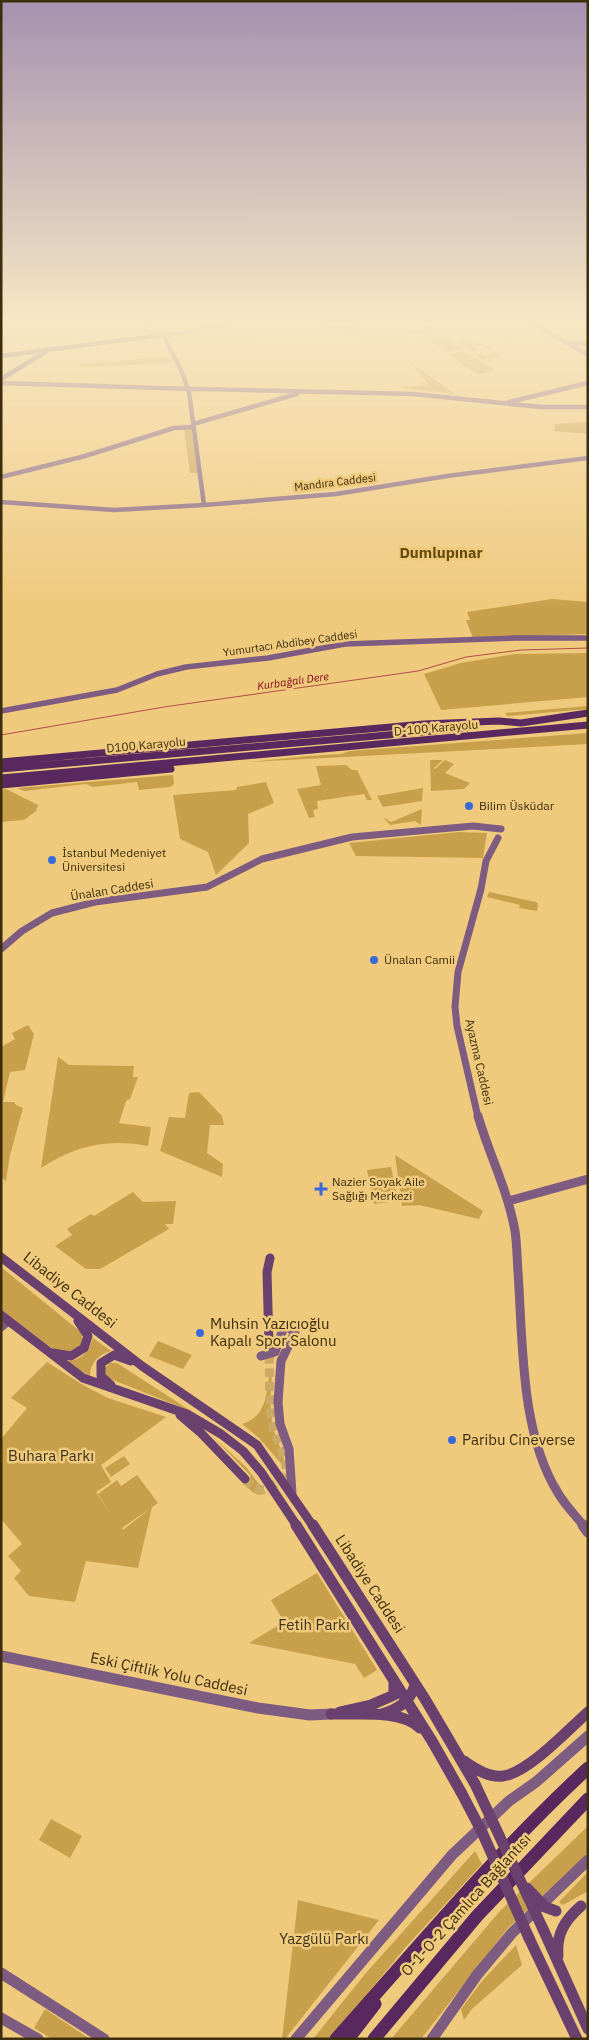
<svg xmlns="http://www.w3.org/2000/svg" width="589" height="2040" font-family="'IBM Plex Sans',sans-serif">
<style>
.green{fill:#c8a04c}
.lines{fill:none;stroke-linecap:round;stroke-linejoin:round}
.stream{stroke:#ae5044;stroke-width:1}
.primary-tunnel{stroke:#cbaa66;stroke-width:9;stroke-dasharray:9 4.5;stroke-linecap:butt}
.secondary-far4{stroke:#7e5b81;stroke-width:4.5}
.secondary-far3{stroke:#7e5b81;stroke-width:5.5}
.secondary-far2{stroke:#7e5b81;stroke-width:7}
.secondary-far1{stroke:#7e5b81;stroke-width:9}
.secondary{stroke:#7e5b81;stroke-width:11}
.primary-far2{stroke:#6a406e;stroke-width:4.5}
.primary-far1{stroke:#6a406e;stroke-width:9}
.primary{stroke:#6a406e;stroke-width:11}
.highway-far1{stroke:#59285e;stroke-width:7}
.highway{stroke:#59285e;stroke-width:13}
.primary-bridge{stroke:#6a406e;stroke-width:11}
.poi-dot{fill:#3969d9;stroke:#efc97c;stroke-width:2}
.labels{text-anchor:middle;stroke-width:5;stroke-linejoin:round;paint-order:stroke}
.far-street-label{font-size:11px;fill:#3c2d0c;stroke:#efc97c}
.far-water-label{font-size:11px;font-style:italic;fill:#820315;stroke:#efc97c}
.street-label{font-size:12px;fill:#3c2d0c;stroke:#efc97c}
.poi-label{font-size:12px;fill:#3c2d0c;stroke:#efc97c;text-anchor:start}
.far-district-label{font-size:15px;font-weight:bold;fill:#664b0a;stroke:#efc97c}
.near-street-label{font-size:15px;fill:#3c2d0c;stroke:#efc97c}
.near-poi-label{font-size:15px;fill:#3c2d0c;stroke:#efc97c;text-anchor:start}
.near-park-label{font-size:15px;fill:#3e331d;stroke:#efc97c}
</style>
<rect width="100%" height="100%" fill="#efc97c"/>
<path class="green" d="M 311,324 L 357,324 L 369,333 L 366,334 L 373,339 L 359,334 L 363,333 L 329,330 Z
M 432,324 L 434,326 L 432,328 L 461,347 L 461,349 L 446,353 L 416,333 L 384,340 L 381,338 L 426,329 L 423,326 Z
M 467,340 L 471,343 L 482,343 L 502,356 L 482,360 L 475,355 L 480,354 L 486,356 L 493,352 L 481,345 L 476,347 L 477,351 L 471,352 L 457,342 Z
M 464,351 L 495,370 L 479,374 L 471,370 L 449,354 Z
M 169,357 L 172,363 L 82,367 L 79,364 Z
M 410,362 L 455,394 L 403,388 L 401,386 L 409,387 L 429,385 Z
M 588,422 L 588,434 L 554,431 L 555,424 Z
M 191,427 L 198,473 L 190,473 L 184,428 Z
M 552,599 L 588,602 L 588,634 L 473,638 L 466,620 L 470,620 L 467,612 Z
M 588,653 L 588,697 L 441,710 L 424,674 L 461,663 L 515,654 Z
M 588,706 L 588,709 L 507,716 L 505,713 Z
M 588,733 L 588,744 L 249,762 L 308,756 L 341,754 L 350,751 Z
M 430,760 L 443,760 L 434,768 L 435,769 L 445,760 L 454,764 L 445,773 L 470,783 L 464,789 L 431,791 Z
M 346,765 L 352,770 L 357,770 L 372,800 L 367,800 L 364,794 L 317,801 L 318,809 L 313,810 L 315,817 L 309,818 L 297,789 L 321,785 L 316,766 Z
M 173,775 L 174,784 L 170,787 L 139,790 L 137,782 L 93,787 L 86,784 L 24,791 L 17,788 Z
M 266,782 L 274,803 L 248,814 L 249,843 L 216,875 L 208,852 L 180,839 L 173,795 L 236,790 L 237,787 Z
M 423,788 L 422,801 L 383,807 L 377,796 Z
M 6,789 L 38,805 L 36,811 L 24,820 L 1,822 L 1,790 Z
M 422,809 L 421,825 L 415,821 L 390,825 L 384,818 L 385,818 L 391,822 Z
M 459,832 L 487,833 L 483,858 L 356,856 L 349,843 Z
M 489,892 L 536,902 L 538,904 L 537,911 L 519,908 L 520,905 L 487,897 Z
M 28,1025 L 34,1034 L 25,1070 L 10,1072 L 3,1102 L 14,1102 L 16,1105 L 23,1108 L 10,1155 L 6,1181 L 1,1177 L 1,1047 L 15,1039 L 12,1033 Z
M 58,1057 L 69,1065 L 134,1066 L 133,1077 L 138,1077 L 130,1099 L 126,1101 L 119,1123 L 151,1127 L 148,1146 C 109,1138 74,1146 41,1168 Z
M 199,1092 L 222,1116 L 224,1125 L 210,1125 L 207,1153 L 223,1164 L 222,1177 L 160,1151 L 169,1117 L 185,1118 L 189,1093 Z
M 395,1155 L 483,1211 L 479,1219 L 419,1205 L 402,1206 Z
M 391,1167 L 398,1201 L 374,1204 L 367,1170 Z
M 133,1192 L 143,1202 L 176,1201 L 173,1224 L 165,1224 L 169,1229 L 100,1269 L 86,1269 L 55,1246 L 72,1235 L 67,1229 L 91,1214 L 94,1216 Z
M 1,1267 L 82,1333 L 82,1346 L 71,1353 L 56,1351 L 1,1310 Z
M 93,1338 L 111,1351 C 99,1354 90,1363 90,1376 L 65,1362 C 81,1360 88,1353 93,1338 Z
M 158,1341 L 192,1355 L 183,1369 L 149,1356 Z
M 47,1362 L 83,1385 L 108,1398 L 166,1417 L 101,1465 L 111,1482 L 96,1492 L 112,1516 L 98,1494 L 117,1480 L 121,1486 L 137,1475 L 158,1503 L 122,1528 L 123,1530 L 152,1507 L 138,1568 L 86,1561 L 75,1602 L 29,1596 L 14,1578 L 21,1571 L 8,1556 L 22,1544 L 1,1519 L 1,1439 L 27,1408 L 11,1398 Z
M 110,1363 L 117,1363 L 191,1411 L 108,1378 L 104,1375 L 105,1368 Z
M 272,1373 C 271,1390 269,1409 273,1426 C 276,1441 284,1452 285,1468 L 259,1438 L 242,1424 C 265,1417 267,1396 269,1375 Z
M 213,1437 L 246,1467 L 265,1492 L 260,1495 L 254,1493 L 243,1484 L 251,1476 Z
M 124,1456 L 130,1464 L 111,1477 L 105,1468 Z
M 317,1573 L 377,1670 L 364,1678 L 355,1664 L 249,1643 L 284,1622 L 271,1600 Z
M 51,1819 L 82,1836 L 70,1858 L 39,1840 Z
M 588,1826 L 588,1853 L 508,1928 L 421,2039 L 391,2039 L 500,1911 Z
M 475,1851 L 482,1864 L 405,1948 L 330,2039 L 313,2039 L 365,1974 Z
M 588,1872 L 588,1891 L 563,1905 L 559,1902 Z
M 298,1900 L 379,1920 L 285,2039 L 282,2039 Z
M 516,1945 L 522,1965 L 472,2009 L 464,2020 L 461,2009 L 482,1981 Z
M 45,2009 L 90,2039 L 52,2039 L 34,2028 Z"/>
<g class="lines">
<path class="stream" d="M 1,735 L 164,707 L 418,671 L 466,657 L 521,650 L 588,648"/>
<path class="primary-tunnel" d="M 245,1479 L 253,1487 L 263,1490 C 272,1485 283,1482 286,1470 C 288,1462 275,1437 273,1426 C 268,1404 270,1371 269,1348"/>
<path class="secondary-far4" d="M 144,324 L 150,335 L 158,335
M 535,324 L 588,355
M 163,335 L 181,370 L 189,392 L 204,505
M 567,342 L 588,344
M 1,383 L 161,388
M 157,388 L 413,394 L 541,407 L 588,407
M 509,402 L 588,383
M 193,424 L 297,394
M 1,477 L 85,456 L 174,428 L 193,427
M 1,502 L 114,510 L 204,505 L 336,494 L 447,476 L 588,458"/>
<path class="secondary-far3" d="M 1,711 L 117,690 L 157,674 L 186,667 L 268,658 L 345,644 L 516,638 L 588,638"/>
<path class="secondary-far2" d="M 1,949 L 22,931 L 52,913 L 95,902 L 207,887 L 262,859 L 352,837 L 473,826 L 501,829
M 478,1117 L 457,1026 L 455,1007 L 458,972 L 481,889 L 486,861 L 498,838"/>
<path class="secondary-far1" d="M 478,1116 C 489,1154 508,1191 515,1231 C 517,1244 517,1258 518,1272 C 523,1342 520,1432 558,1493 C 565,1505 575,1515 584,1526
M 512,1200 L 588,1179
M 1,1327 L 8,1321
M 261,1356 L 275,1352 L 283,1329 L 288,1327 L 295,1332 L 281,1361 L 278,1402 L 280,1424 L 289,1449 L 292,1493"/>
<path class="secondary" d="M 583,1525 L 588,1532
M 1,1656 L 258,1708 L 310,1715 L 331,1714
M 1,1973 L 104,2039
M 1,2018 L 38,2039
M 296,2039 L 452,1855 L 509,1801 L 536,1782 L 588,1736
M 432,2039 L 477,1975 L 512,1933 L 588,1860"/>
<path class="primary-far2" d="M 1,356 L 201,330 L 230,324
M 1,379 L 47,351"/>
<path class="primary-far1" d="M 1,1257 L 142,1366 L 257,1445 L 313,1526
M 1,1315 L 83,1378 L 187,1414 L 221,1434 L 243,1451 L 261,1472 L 297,1526
M 269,1345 L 267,1272 L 270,1258
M 53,1353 L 71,1356 L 84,1348 L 88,1336 L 78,1321
M 111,1385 L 101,1376 L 101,1363 L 114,1355 L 131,1361
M 180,1415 L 200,1432 L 245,1479"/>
<path class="primary" d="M 296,1525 L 432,1741 L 461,1792
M 313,1525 L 425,1699 L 475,1784
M 340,1712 L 371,1705 L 394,1695 L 394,1684
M 331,1714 C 357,1715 401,1709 420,1728
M 382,1714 C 398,1709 410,1702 415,1685
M 464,1761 C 475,1769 489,1778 503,1776 C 528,1773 569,1729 588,1712
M 543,1929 L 588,2029
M 529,1938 L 577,2039
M 558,1956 C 556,1934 565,1920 581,1906"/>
<path class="highway-far1" d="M 1,762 L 424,724 L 499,721 L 521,723 L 588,713
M 1,769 L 467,728
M 1,778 L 588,725
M 1,785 L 171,769"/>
<path class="highway" d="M 336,2039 C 418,1947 497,1852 588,1768
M 348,2039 L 375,2004
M 374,2039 L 477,1916 L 588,1799"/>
<path class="primary-bridge" d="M 475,1784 L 543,1929
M 461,1792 L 482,1832 L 529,1938
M 527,1888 L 545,1907 L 556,1911"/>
</g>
<linearGradient id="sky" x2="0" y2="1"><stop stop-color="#a492b0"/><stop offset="0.53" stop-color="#f8e7c4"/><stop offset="1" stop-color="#f8e7c4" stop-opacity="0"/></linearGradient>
<rect width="589" height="610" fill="url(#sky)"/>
<g class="poi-dot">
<circle cx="469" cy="806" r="5"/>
<circle cx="52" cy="860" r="5"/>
<circle cx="374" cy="960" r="5"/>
<path d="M318.5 1181.5h5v5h5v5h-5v5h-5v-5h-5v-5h5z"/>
<circle cx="200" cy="1333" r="5"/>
<circle cx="452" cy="1440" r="5"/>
</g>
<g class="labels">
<g class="far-street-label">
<text transform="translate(335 482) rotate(-7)" y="4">Mandıra Caddesi</text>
<text transform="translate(290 643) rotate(-8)" y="4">Yumurtacı Abdibey Caddesi</text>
</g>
<g class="far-water-label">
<text transform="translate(293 681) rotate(-8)" y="4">Kurbağalı Dere</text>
</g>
<g class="street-label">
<text transform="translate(436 728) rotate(-5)" y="4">D-100 Karayolu</text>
<text transform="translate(146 745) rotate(-5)" y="4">D100 Karayolu</text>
<text transform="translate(112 890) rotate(-9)" y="4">Ünalan Caddesi</text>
<text transform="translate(479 1062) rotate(77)" y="4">Ayazma Caddesi</text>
</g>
<g class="poi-label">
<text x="479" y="810">Bilim Üsküdar</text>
<text x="62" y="857">İstanbul Medeniyet<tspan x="62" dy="14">Üniversitesi</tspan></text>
<text x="384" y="964">Ünalan Camii</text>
<text x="332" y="1186">Nazier Soyak Aile<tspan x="332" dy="14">Sağlığı Merkezi</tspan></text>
</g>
<g class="far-district-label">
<text x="441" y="558">Dumlupınar</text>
</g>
<g class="near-street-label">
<text transform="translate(70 1290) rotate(38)" y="5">Libadiye Caddesi</text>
<text transform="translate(370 1584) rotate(57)" y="5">Libadiye Caddesi</text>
<text transform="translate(169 1674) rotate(12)" y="5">Eski Çiftlik Yolu Caddesi</text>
<text transform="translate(466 1905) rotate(-48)" y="5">O-1-O-2 Çamlıca Bağlantısı</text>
</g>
<g class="near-poi-label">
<text x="210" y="1329">Muhsin Yazıcıoğlu<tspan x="210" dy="17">Kapalı Spor Salonu</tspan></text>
<text x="462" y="1445">Paribu Cineverse</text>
</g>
<g class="near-park-label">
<text x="51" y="1461">Buhara Parkı</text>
<text x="314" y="1630">Fetih Parkı</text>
<text x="324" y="1944">Yazgülü Parkı</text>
</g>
</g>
<rect width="589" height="2040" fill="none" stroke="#3c2d0c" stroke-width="5"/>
</svg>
